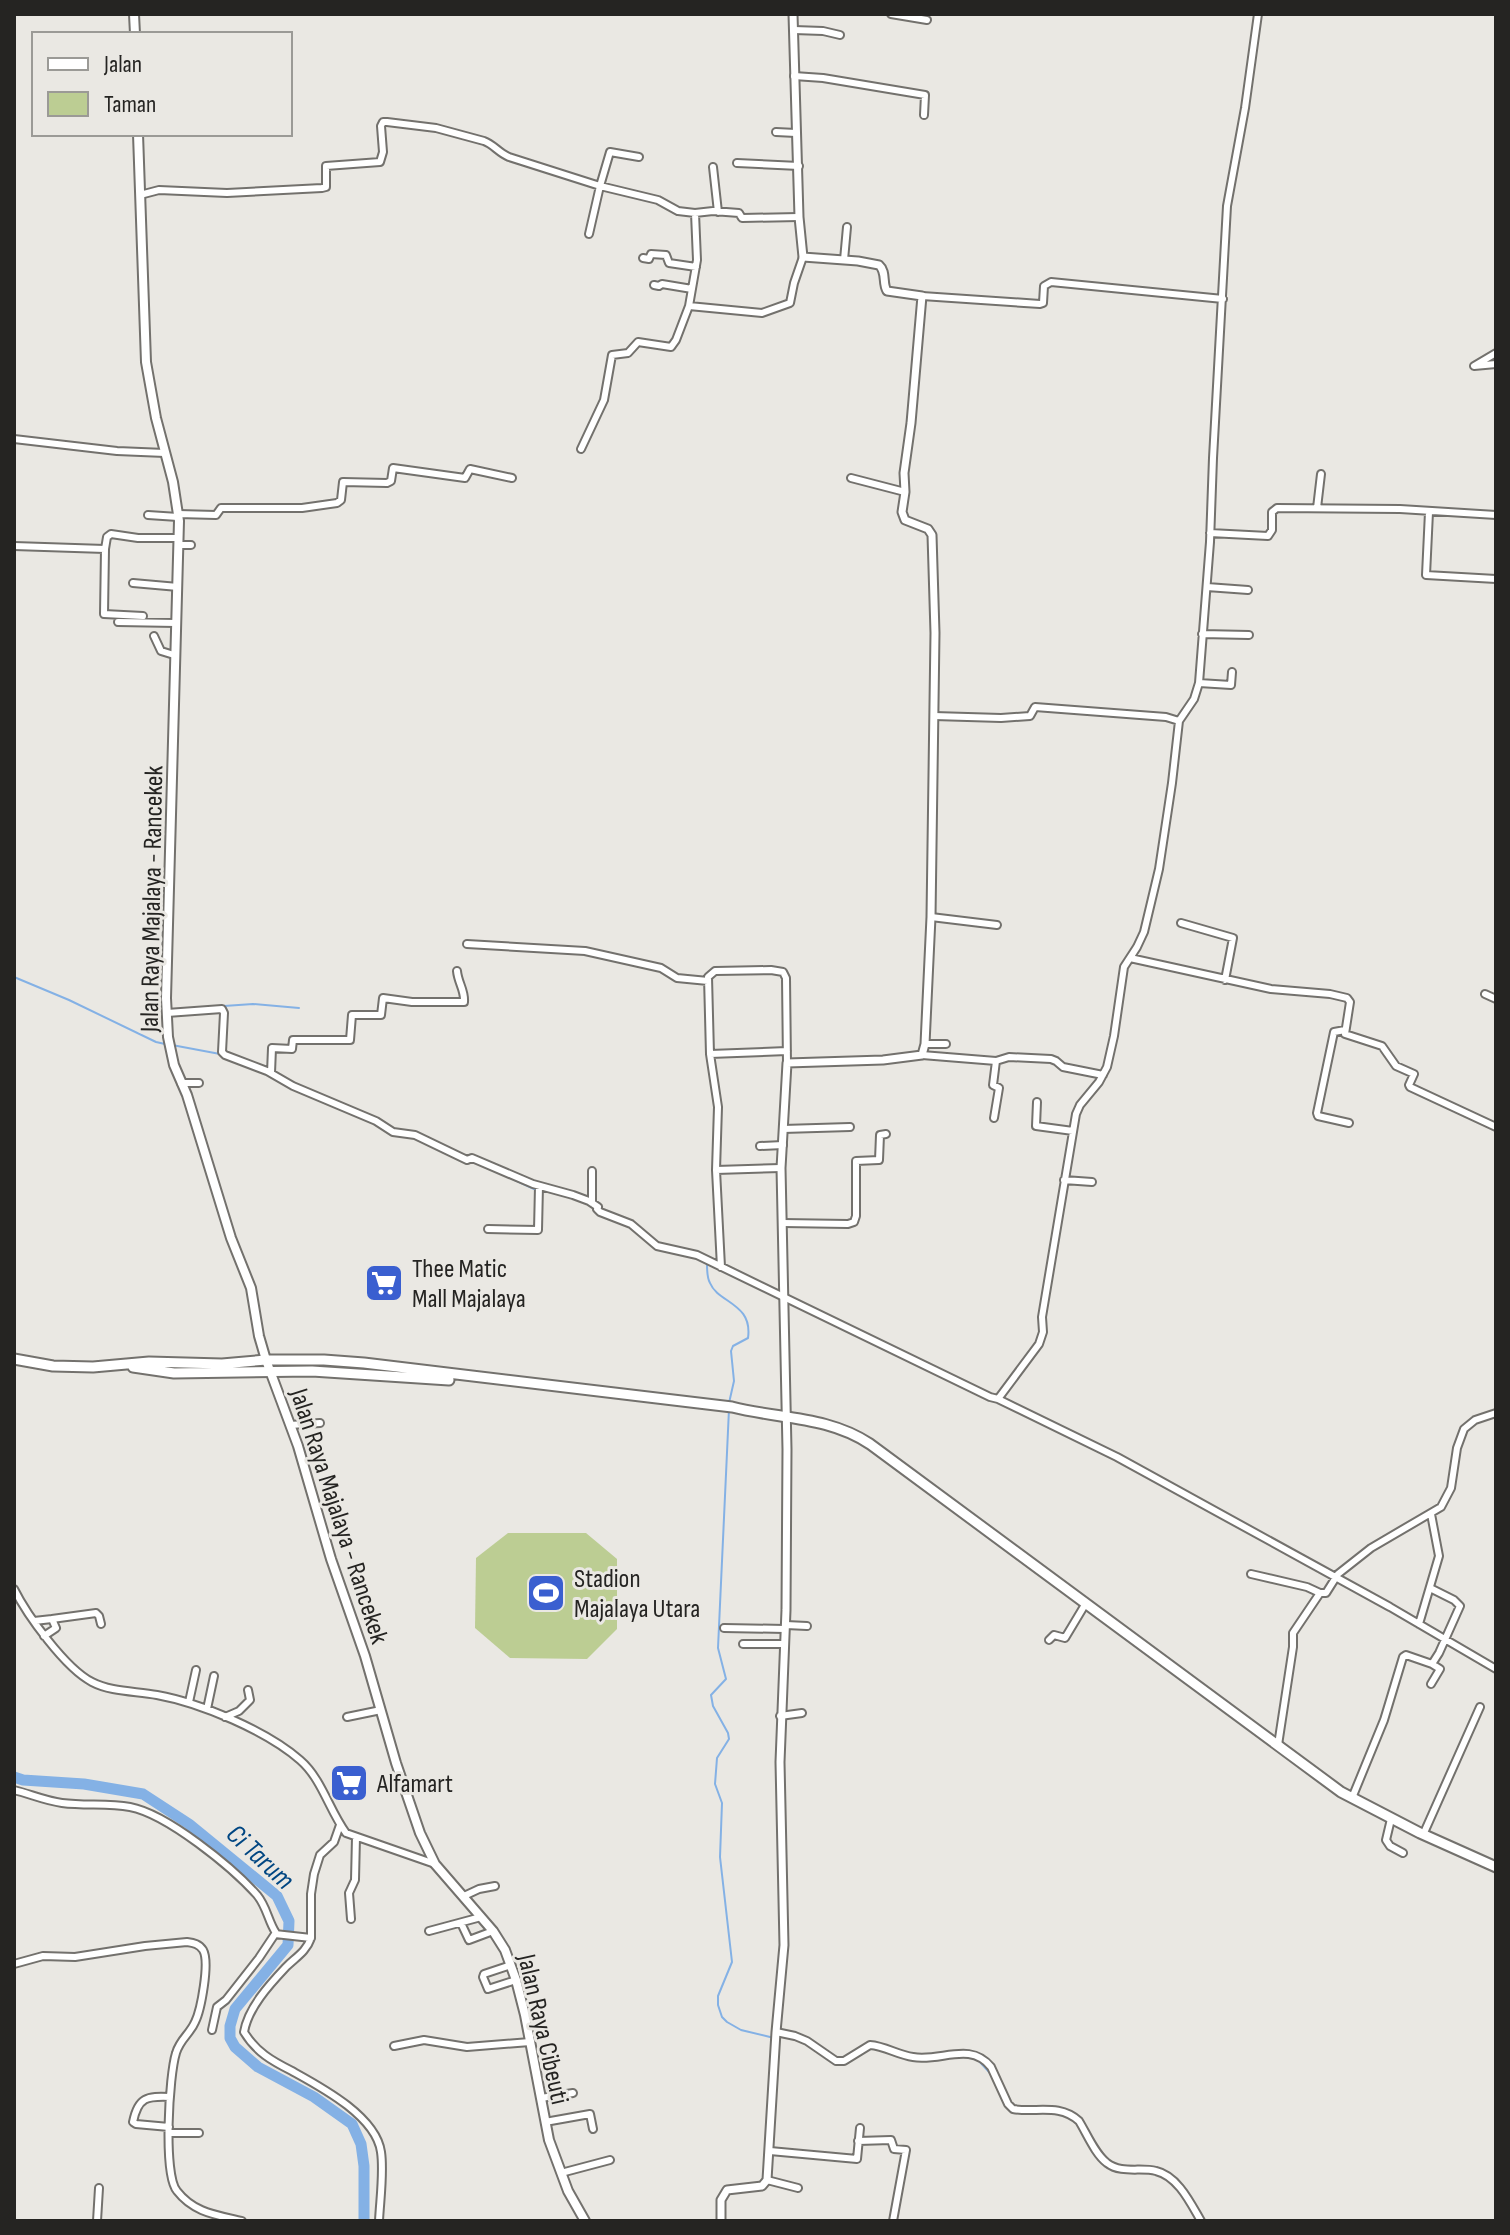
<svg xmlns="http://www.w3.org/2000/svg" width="1510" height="2235" font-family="'Sofia Sans Condensed',sans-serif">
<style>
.green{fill:#bccd93}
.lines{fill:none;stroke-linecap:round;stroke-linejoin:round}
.stream{stroke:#84b1e5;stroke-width:2}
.river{stroke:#84b1e5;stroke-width:11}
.minor-casing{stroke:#73716d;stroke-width:10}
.tertiary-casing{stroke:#73716d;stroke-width:11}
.secondary-casing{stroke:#73716d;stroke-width:12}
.primary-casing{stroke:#73716d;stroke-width:13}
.minor{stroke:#fff;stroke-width:6}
.tertiary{stroke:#fff;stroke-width:7}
.secondary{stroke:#fff;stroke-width:8}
.primary{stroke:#fff;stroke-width:9}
.labels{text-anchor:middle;stroke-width:6;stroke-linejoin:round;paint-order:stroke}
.street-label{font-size:26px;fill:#252422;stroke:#eae8e3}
.poi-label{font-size:26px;fill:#252422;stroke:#eae8e3;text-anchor:start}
.water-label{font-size:28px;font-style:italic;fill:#004682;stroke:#eae8e3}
</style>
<rect width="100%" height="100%" fill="#eae8e3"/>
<path class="green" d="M 508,1533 L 586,1533 L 617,1559 L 617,1629 L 587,1659 L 510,1658 L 475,1628 L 476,1558 Z"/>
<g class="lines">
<path class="stream" d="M 14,977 L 69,1000 L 156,1042 L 165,1044
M 224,1006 L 253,1004 L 299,1008
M 172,1045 L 220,1054
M 508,1177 L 534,1189 L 554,1193
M 707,1264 C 707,1270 707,1278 710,1283 C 718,1303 753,1303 748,1338 L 733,1346 L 731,1351 L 734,1381 L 729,1403
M 729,1409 L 718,1648 L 726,1679 L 711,1695 L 713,1706 L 728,1733 L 729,1739 L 717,1758 L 715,1784 L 722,1803 L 720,1857 L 732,1962 L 718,1996 L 718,2005 L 722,2017 L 727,2022 L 741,2030 L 770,2037 L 786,2037
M 978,2060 L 990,2073"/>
<path class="river" d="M 14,1777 L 23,1780 L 84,1784 L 143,1794 L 189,1824 L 277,1896 L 289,1921 L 288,1945 L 235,2009 L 230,2026 L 230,2038 L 235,2047 L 258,2067 L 314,2097 L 352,2124 L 361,2144 L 364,2166 L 364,2221"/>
<defs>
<path id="minor" d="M 891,14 L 927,20
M 794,30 L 823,31 L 840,35
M 794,76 L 823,78 L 925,95 L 924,115
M 776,132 L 796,133
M 737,163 L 799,166
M 713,167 L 718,212
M 140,195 L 159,190 L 227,193 L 322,188 L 326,187 L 326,166 L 380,162 L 383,152 L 381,126 L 383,122 L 387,122 L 436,128 L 484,141 C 493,144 499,153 509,157 L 600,186 L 658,200 L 678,211 L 695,213 L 713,211 L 739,213 L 742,218 L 799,217
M 589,234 L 600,186 L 610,152 L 639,157
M 643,258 L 649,259 L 651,254 L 666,255 L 669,263 L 696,267
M 844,260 L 847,227
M 654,285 L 659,286 L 662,284 L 692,289
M 922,296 L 1040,304 L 1043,303 L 1044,286 L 1051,282 L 1223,299
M 689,306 L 697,260 L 695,213
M 1496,353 L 1474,366 L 1496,364
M 14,439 L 117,451 L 165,453
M 581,449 L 604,400 L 612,355 L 628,353 L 638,342 L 671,347 L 676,340 L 689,306 L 762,313 L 790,303 L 794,283 L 803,257
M 851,478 L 905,492
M 1317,508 L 1321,474
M 1429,512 L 1426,575 L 1496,579
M 178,514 L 216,515 L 221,508 L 302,508 L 337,503 L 341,500 L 343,482 L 387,483 L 391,481 L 393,468 L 465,478 L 470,469 L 512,478
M 148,515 L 178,517
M 1210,533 L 1268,536 L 1272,530 L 1272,512 L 1277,508 L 1400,509 L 1496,515
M 178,545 L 191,545
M 14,546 L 105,549 L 107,537 L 111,534 L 138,538 L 178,538
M 105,549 L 104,614 L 143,616
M 133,583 L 178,587
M 1207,587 L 1248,590
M 118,622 L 176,623
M 1202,634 L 1249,635
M 154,636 L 161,651 L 174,655
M 1199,683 L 1231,685 L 1232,672
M 934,716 L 1001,718 L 1030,716 L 1035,707 L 1166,717 L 1179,721
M 931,917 L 997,925
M 1181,923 L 1233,938 L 1225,980
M 467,944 L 585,951 L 661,968 L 677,978 L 708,981
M 1130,958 L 1271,989 L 1330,994 L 1347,998 L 1350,1002 L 1345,1034 L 1382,1046 L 1396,1066 L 1414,1074 L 1409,1085 L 1410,1087 L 1496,1127
M 1485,994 L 1496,999
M 167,1013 L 222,1009 L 224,1013 L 222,1052 L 225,1055 L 267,1071 L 293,1086 L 376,1121 L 393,1132 L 415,1135 L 467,1160 L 472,1158 L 533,1184 L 573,1195 L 589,1201 L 598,1207 L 597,1209 L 600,1212 L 631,1224 L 657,1246 L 697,1255 L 990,1397 L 998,1399 L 1039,1344 L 1043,1332 L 1042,1317 L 1076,1114 L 1080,1105 L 1099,1082 L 1107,1067 L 1114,1036 L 1124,967 L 1137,947 L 1144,932 L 1159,869 L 1172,783 L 1179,721 L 1194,699 L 1199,683 L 1210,542 L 1213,458 L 1227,206 L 1245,108 L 1258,14
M 1345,1030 L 1334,1032 L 1317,1113 L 1318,1116 L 1349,1123
M 925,1044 L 946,1044
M 710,1054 L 787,1051
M 922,1055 L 996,1061 L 1009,1057 L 1051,1059 L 1056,1061 L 1063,1067 L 1103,1075
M 271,1073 L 272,1048 L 292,1049 L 293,1040 L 350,1040 L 352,1015 L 381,1015 L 383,998 L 412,1002 L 464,1002 C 465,990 458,983 457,971
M 181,1083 L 199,1083
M 1037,1102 L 1036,1126 L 1073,1131
M 994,1118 L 999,1088 L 993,1085 L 996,1061
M 783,1129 L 850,1127
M 760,1146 L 783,1145
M 716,1170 L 781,1168
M 592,1171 L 592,1203
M 1064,1180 L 1092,1182
M 783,1223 L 848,1224 L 854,1222 L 856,1216 L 856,1161 L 879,1160 L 880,1135 L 886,1134
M 488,1229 L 538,1230 L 539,1186
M 721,1267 L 716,1170 L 718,1107 L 710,1054 L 708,977 L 715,971 L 771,970 L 783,972 L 786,978 L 787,1063
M 998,1399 L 1117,1457 L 1390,1607 L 1496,1669
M 290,1425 L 320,1423
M 1251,1574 L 1307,1587 L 1320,1593
M 1430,1588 L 1454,1600 L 1460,1606 L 1439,1653 L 1432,1664 L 1440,1669 L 1431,1684
M 14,1589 C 27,1615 65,1668 92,1682 C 111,1692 136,1691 157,1695 C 201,1703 267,1731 300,1760 C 322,1779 329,1810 346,1833 L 435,1864
M 52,1619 L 96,1613 L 99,1616 L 101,1624
M 34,1621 L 52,1619 L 56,1628 L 44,1636
M 1419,1624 L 1439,1556 L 1431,1514
M 786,1625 L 807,1626
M 724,1628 L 785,1629
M 1049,1640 L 1054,1635 L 1065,1638 L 1086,1603
M 743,1644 L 784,1644
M 189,1702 L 196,1670
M 207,1709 L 214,1676
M 780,1716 L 802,1713
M 225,1717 L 239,1711 L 250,1700 L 248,1690
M 347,1717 L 381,1710
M 1278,1745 L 1293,1647 L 1293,1633 L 1320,1593 L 1326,1593 L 1338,1574 L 1371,1548 L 1441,1507 L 1451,1488 L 1457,1448 L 1464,1429 L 1475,1420 L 1496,1413
M 14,1790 C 30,1794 46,1801 62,1803 C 85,1806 108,1803 130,1807 C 167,1814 232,1867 257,1895 C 267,1907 268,1921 276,1933
M 1352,1798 L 1384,1720 L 1403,1657 L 1406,1655 L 1432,1664
M 1391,1819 L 1386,1840 L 1390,1846 L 1403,1853
M 1423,1835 L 1480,1707
M 464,1896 L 479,1889 L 495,1886
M 351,1919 L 349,1893 L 355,1880 L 356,1837
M 461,1923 L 469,1940 L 493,1931
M 429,1931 L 481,1917
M 311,1938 L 311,1894 L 314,1874 L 320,1855 L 334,1842 L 340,1825
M 14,1964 L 43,1956 L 75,1957 L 145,1946 L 187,1942 C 194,1943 199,1944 203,1950 C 210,1962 201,2010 195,2022 C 190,2034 180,2039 176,2053 C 169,2075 163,2175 177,2191 C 194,2213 217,2215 242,2221
M 511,1965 L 484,1974 L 483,1977 L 488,1989 L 516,1980
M 212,2030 L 217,2007 L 226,2000 L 259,1958 L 275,1934 L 311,1938 C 306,1952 296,1957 286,1967 C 269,1985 248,2008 244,2032 C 256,2052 272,2061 292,2071 C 321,2087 376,2116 381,2152 C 384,2172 380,2200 379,2221
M 776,2032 L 795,2036 L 807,2041 L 836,2061 L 844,2061 L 870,2045 C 885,2046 898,2055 913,2057 C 941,2062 970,2041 991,2067 L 1008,2104 L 1013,2109 C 1036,2113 1059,2103 1079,2121 C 1087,2134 1095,2154 1107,2163 C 1121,2174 1141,2167 1156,2171 C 1178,2176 1191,2204 1201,2221
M 394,2046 L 424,2040 L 467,2047 L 530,2042
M 541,2098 L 573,2093
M 545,2122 L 590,2114 L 593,2129
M 169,2127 L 136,2124 L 133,2122 C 138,2097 147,2096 170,2097
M 170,2133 L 199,2133
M 858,2141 L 891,2140 L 894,2149 L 906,2150 L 893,2221
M 770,2151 L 857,2159 L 860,2128
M 561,2173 L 610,2160
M 767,2180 L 798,2188
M 97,2221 L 99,2188"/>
<path id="tertiary" d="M 721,2221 L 721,2200 L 727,2190 L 762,2186 L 767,2180 L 776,2032 L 784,1945 L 780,1762 L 786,1610 L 787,1449 L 781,1168 L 787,1063 L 883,1060 L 922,1055 L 925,1044 L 931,917 L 935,633 L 932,535 L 928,529 L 905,520 L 902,512 L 905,492 L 904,473 L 911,423 L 922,296 L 887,291 C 882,283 887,272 879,265 L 858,261 L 803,257 L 799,217 L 793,14"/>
<path id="secondary" d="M 134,14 L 135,34
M 138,134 L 146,362 L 156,418 L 173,482 L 179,521 L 166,998 L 168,1037 L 174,1065 L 187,1095 L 231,1238 L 251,1288 L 259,1336 L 266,1360 L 298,1446 L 331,1559 L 365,1656 L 396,1763 L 420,1833 L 435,1864 L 493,1931 L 505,1950 L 516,1980 L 525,2015 L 549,2140 L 568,2191 L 585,2221"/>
<path id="primary" d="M 14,1359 L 53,1366 L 93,1367 L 149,1362 L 222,1364 L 266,1360 L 324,1360 L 364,1363 L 732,1407 C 779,1419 828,1416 870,1444 L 1341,1792 L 1420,1833 L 1496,1867
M 133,1367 L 174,1373 L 312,1371 L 449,1380"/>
</defs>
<use href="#minor" class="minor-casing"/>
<use href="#tertiary" class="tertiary-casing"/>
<use href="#secondary" class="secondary-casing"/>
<use href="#primary" class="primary-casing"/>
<use href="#minor" class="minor"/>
<use href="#tertiary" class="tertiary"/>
<use href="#secondary" class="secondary"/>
<use href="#primary" class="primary"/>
</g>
<defs>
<symbol id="supermarket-square" viewBox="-11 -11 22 22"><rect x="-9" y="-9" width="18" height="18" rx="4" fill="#3a5fd0" stroke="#eae8e3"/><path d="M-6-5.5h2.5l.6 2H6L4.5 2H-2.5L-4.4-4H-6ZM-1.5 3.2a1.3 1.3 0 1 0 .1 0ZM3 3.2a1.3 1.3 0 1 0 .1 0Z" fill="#fff"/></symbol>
<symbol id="stadium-square" viewBox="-11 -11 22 22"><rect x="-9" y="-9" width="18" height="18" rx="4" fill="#3a5fd0" stroke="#eae8e3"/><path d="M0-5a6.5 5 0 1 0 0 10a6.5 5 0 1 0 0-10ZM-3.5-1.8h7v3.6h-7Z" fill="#fff"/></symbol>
</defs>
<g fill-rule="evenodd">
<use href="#supermarket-square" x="362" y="1261" width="44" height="44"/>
<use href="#stadium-square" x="524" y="1571" width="44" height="44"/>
<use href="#supermarket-square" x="327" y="1761" width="44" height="44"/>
</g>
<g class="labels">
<g class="street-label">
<text transform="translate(151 899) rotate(-89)" y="9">Jalan Raya Majalaya - Rancekek</text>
<text transform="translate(340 1516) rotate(72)" y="9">Jalan Raya Majalaya - Rancekek</text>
<text transform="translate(544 2029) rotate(77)" y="9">Jalan Raya Cibeuti</text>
</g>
<g class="poi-label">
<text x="412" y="1277">Thee Matic<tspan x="412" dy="30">Mall Majalaya</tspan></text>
<text x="574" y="1587">Stadion<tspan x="574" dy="30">Majalaya Utara</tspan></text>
<text x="377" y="1792">Alfamart</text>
</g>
<g class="water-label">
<text transform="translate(261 1856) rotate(43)" y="10">Ci Tarum</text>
</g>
</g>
<rect width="1510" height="2235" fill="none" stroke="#252422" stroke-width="32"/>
<rect x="32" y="32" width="260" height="104" fill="#eae8e3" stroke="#9b9a96" stroke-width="2"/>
<rect x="48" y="58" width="40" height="12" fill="#ffffff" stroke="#9b9a96" stroke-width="2"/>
<text x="104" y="72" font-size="24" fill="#252422">Jalan</text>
<rect x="48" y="92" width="40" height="24" fill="#bccd93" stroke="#9b9a96" stroke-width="2"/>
<text x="104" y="112" font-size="24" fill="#252422">Taman</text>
</svg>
